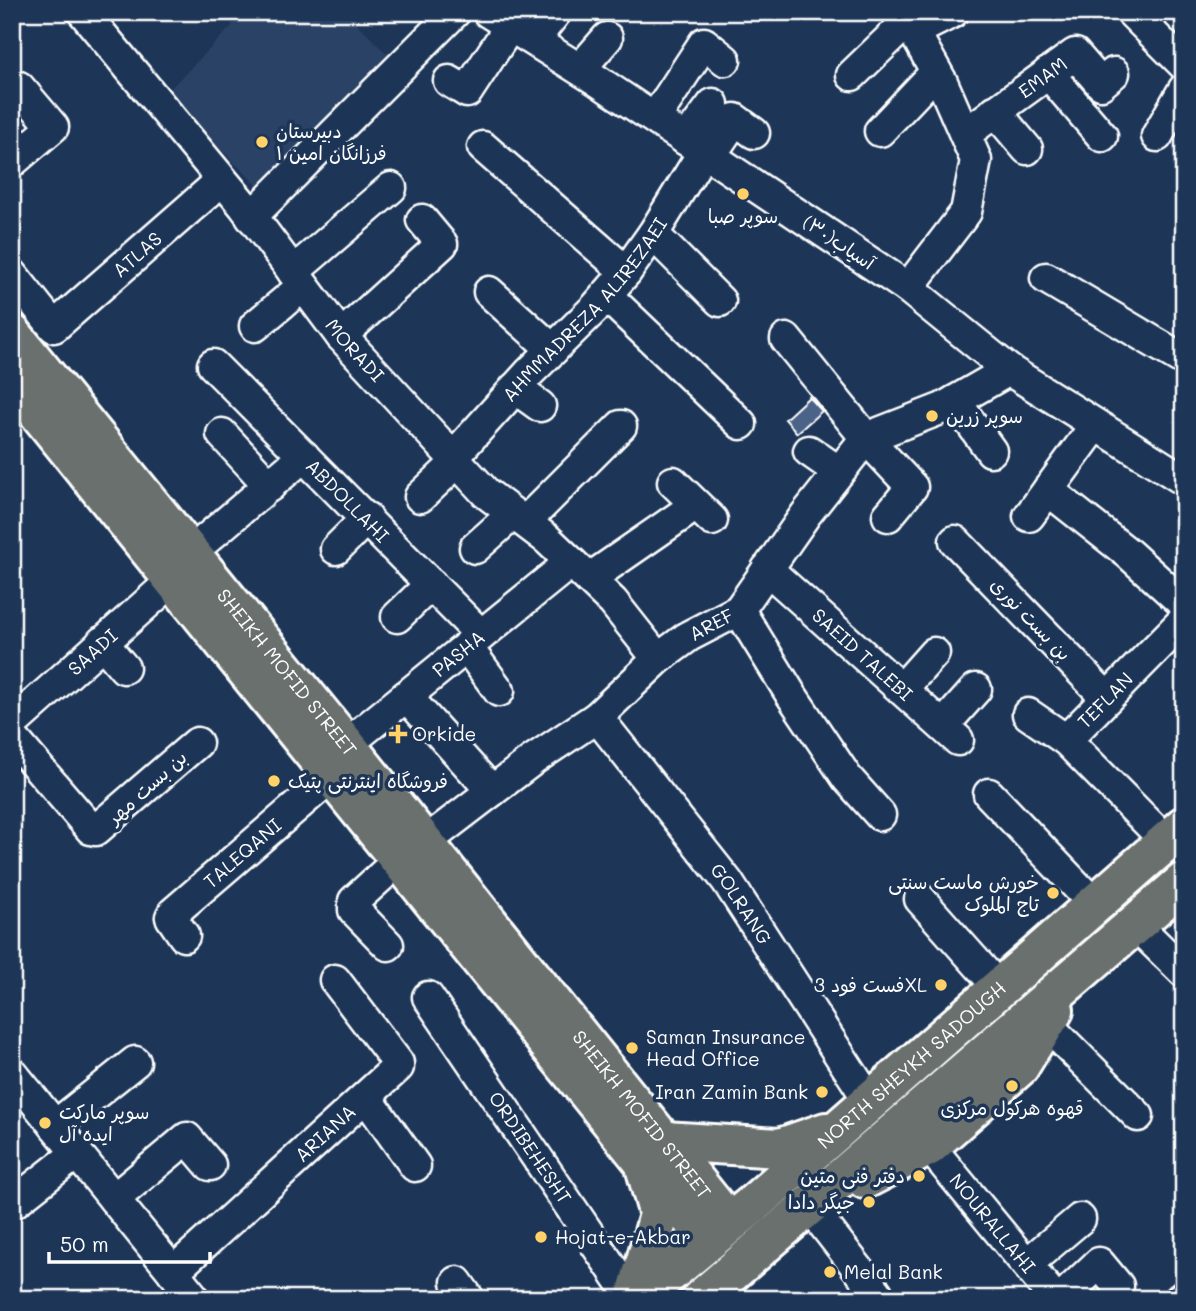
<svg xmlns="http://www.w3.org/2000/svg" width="1196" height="1311" font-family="Mali,'Playpen Sans Arabic',sans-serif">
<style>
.built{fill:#2b4366}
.building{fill:#4c6489;stroke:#fff;stroke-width:2}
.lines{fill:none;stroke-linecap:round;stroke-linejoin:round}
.minor-casing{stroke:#fff;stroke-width:35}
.major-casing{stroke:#fff;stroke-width:44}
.minor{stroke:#1d3557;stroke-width:30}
.major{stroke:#6a706d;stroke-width:38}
.poi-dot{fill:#ffd166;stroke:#1d3557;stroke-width:2.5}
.labels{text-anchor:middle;stroke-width:7;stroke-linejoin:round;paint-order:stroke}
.street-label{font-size:19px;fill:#fff;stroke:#1d3557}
.poi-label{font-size:19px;fill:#fff;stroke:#1d3557;text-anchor:start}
</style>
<rect width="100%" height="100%" fill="#1d3557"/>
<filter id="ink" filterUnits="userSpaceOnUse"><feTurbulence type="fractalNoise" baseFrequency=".0143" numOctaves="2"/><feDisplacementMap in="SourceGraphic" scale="14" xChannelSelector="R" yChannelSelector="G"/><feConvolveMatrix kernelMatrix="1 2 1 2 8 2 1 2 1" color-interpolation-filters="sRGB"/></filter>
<g filter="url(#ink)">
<path class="built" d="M 220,12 L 345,12 L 393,60 L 262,190 L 165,94 L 233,25 Z"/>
<path class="building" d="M 809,397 L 822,411 L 797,433 L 785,419 Z"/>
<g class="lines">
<defs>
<g id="minor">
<path id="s1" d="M 83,12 L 244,206 L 341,336 L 486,493 L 547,539 L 613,602 L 658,659"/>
<path d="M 488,12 L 595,79 L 908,288 L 1009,370 L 1184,480"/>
<path d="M 903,12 L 942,82 L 976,160 L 966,212 L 908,288"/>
<path d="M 1131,12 L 1184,65"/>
<path d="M 913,32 L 953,12"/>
<path d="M 534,40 L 556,12"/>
<path d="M 580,69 L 607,38"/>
<path d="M 1048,73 L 1102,136"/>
<path d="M 852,75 L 908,21"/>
<path d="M 449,81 L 467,92 L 510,26"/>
<path d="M 995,111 L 1027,149"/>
<path d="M 655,118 L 704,43 L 725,60"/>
<path d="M 880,131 L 936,72"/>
<path id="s2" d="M 965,134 L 1075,54 L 1101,84 L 1114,73"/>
<path d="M 1157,136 L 1184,89"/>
<path d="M 686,140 L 713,104"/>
<path d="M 483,147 L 626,272"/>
<path d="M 710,156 L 735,119 L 754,133"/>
<path d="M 12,162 L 53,127 L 19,87"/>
<path d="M 251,217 L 455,12"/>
<path d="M 653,234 L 720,301"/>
<path d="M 293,272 L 391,188"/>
<path id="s3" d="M 12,274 L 54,327 L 222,180"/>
<path d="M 1046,278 L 1184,360"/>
<path d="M 489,292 L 553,350"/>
<path d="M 606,295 L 741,424"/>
<path d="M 255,326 L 303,286"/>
<path d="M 341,336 L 442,244 L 422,220"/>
<path d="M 786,339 L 866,438 L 912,487 L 888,516"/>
<path id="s4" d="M 213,365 L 481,635"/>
<path d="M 515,388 L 540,406"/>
<path d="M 955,401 L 991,451"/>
<path d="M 222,434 L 270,486"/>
<path d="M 809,451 L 839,472"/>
<path id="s5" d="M 453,457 L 529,373 L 595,308 L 626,272 L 653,234 L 704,151"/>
<path d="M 673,482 L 712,520"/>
<path d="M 1048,490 L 1129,554 L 1184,604"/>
<path d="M 420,497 L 457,462"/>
<path d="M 1029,516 L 1095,426"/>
<path d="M 525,522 L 621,426"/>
<path d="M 955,541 L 1107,698"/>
<path d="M 475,548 L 513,514"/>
<path d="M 336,549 L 367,518"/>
<path d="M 190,553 L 304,456"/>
<path id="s6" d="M 767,569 L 958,740"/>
<path d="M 589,579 L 696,505"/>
<path d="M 739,610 L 790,693 L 847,778 L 880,815"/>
<path d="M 397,617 L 431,584"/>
<path d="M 102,642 L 124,668"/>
<path d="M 467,647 L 499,691"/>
<path d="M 902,689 L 934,653"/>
<path d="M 406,696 L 492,791"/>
<path d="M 1028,714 L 1066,740"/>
<path id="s7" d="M 597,717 L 727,881 L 870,1102"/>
<path id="s8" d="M 12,724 L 173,580"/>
<path d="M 943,726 L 976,689"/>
<path d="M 12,737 L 91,829 L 96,830 L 197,743"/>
<path id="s9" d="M 346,745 L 571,562"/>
<path d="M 989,794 L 1094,904"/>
<path id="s10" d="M 1166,841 L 1066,740 L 1184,620"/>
<path id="s11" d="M 424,843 L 534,759 L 597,717 L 658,659 L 689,636 L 739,610 L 806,514 L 866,438 L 943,408 L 1009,370"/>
<path d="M 920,899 L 999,988"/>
<path d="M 1135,924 L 1184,972"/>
<path id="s12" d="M 184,936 L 171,917 L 173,913 L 332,776"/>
<path d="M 388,945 L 354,910 L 354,901 L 399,860"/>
<path id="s13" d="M 428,997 L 633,1299"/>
<path d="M 1046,1024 L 1138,1116"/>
<path d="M 12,1073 L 195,1299"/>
<path d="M 366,1097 L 415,1166"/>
<path d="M 55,1126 L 135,1062"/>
<path id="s14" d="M 929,1146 L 1055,1299"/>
<path d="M 114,1199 L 187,1138 L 210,1165"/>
<path d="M 12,1204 L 77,1153"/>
<path d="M 810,1207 L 877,1293"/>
<path d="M 1028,1263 L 1080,1219"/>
<path id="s15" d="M 173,1272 L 398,1067 L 398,1063 L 335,980"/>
<path d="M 457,1282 L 469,1299"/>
<path d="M 1061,1299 L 1099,1263 L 1118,1286"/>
<path d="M 1180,1299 L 1184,1296"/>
</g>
<g id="major">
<path id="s16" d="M 12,334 L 346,745 L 720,1212 L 722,1230"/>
<path d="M 12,380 L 643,1161 L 694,1222 L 722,1230"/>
<path d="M 664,1141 L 780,1148 L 826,1132"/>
<path d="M 865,1179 L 929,1146 L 1019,1067 L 1054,1010"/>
<path d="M 635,1299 L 659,1215 L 646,1170"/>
<path id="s17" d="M 638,1299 L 752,1205 L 1184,826"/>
<path d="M 701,1299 L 1184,882"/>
</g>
</defs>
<use href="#minor" class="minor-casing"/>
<use href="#major" class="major-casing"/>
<use href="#minor" class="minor"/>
<use href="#major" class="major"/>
</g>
</g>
<g class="poi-dot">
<circle cx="262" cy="142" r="7"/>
<circle cx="743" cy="194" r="7"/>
<circle cx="932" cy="416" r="7"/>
<path d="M394.5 723.5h7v7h7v7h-7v7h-7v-7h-7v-7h7z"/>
<circle cx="274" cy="781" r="7"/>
<circle cx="1053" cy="893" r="7"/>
<circle cx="941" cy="985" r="7"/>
<circle cx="632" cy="1048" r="7"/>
<circle cx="1012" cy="1086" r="7"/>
<circle cx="822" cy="1092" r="7"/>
<circle cx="45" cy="1123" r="7"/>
<circle cx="919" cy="1176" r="7"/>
<circle cx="869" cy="1202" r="7"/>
<circle cx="541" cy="1237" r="7"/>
<circle cx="830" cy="1272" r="7"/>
</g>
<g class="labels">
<g class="street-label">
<text dy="7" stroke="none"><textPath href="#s2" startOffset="96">EMAM</textPath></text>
<text transform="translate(839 242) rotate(34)" y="7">آسیاب(۳۰)</text>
<text dy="7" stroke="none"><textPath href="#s3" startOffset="178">ATLAS</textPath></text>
<text dy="7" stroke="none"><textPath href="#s5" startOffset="198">AHMMADREZA ALIREZAEI</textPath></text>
<text dy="7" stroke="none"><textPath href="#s1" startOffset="434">MORADI</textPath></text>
<text dy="7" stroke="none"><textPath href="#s4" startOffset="191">ABDOLLAHI</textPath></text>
<text transform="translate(1031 619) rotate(46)" y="7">بن بست نوری</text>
<text dy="7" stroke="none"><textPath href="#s11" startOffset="362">AREF</textPath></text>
<text dy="7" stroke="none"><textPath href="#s8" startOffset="108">SAADI</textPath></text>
<text dy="7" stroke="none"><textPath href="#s9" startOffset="145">PASHA</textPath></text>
<text dy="7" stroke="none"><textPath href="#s6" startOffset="128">SAEID TALEBI</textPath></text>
<text dy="7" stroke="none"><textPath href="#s16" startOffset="436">SHEIKH MOFID STREET</textPath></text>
<text dy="7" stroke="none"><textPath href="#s10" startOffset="198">TEFLAN</textPath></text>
<text transform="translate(147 787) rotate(-42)" y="7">بن بست مهر</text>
<text dy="7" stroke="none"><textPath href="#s12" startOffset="119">TALEQANI</textPath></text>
<text dy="7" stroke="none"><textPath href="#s7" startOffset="236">GOLRANG</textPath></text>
<text dy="7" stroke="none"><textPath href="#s17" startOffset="360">NORTH SHEYKH SADOUGH</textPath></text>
<text dy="7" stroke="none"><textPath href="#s16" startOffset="1003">SHEIKH MOFID STREET</textPath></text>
<text dy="7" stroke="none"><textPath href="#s15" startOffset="206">ARIANA</textPath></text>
<text dy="7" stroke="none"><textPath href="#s13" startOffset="182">ORDIBEHESHT</textPath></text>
<text dy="7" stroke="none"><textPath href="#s14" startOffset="100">NOURALLAHI</textPath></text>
</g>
<g class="poi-label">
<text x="276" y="138">دبیرستان<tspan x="276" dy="22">فرزانگان امین ۱</tspan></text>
<text x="743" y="223" text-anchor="middle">سوپر صبا</text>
<text x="946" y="423">سوپر زرین</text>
<text x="412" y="741">Orkide</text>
<text x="288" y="788">فروشگاه اینترنتی پتیک</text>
<text x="1039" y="889" text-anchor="end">خورش ماست سنتی<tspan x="1039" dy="22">تاج الملوک</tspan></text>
<text x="927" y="992" text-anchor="end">فست فود 3XL</text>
<text x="646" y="1044">Saman Insurance<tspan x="646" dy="22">Head Office</tspan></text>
<text x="808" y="1099" text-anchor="end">Iran Zamin Bank</text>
<text x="1012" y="1115" text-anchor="middle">قهوه هرکول مرکزی</text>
<text x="59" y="1119">سوپر مارکت<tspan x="59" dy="22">ایده آل</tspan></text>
<text x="905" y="1183" text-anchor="end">دفتر فنی متین</text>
<text x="855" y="1209" text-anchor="end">جیگر دادا</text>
<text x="555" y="1244">Hojat-e-Akbar</text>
<text x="844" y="1279">Melal Bank</text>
</g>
</g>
<rect width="1196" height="1311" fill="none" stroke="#1d3557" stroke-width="42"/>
<rect x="21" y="21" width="1154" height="1269" fill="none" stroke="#fff" stroke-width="2.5" filter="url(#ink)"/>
<path d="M49 1252v10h161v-10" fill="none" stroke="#ffffff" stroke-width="3.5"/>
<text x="60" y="1252" font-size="21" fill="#ffffff" stroke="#1d3557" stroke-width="5" paint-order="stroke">50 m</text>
</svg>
